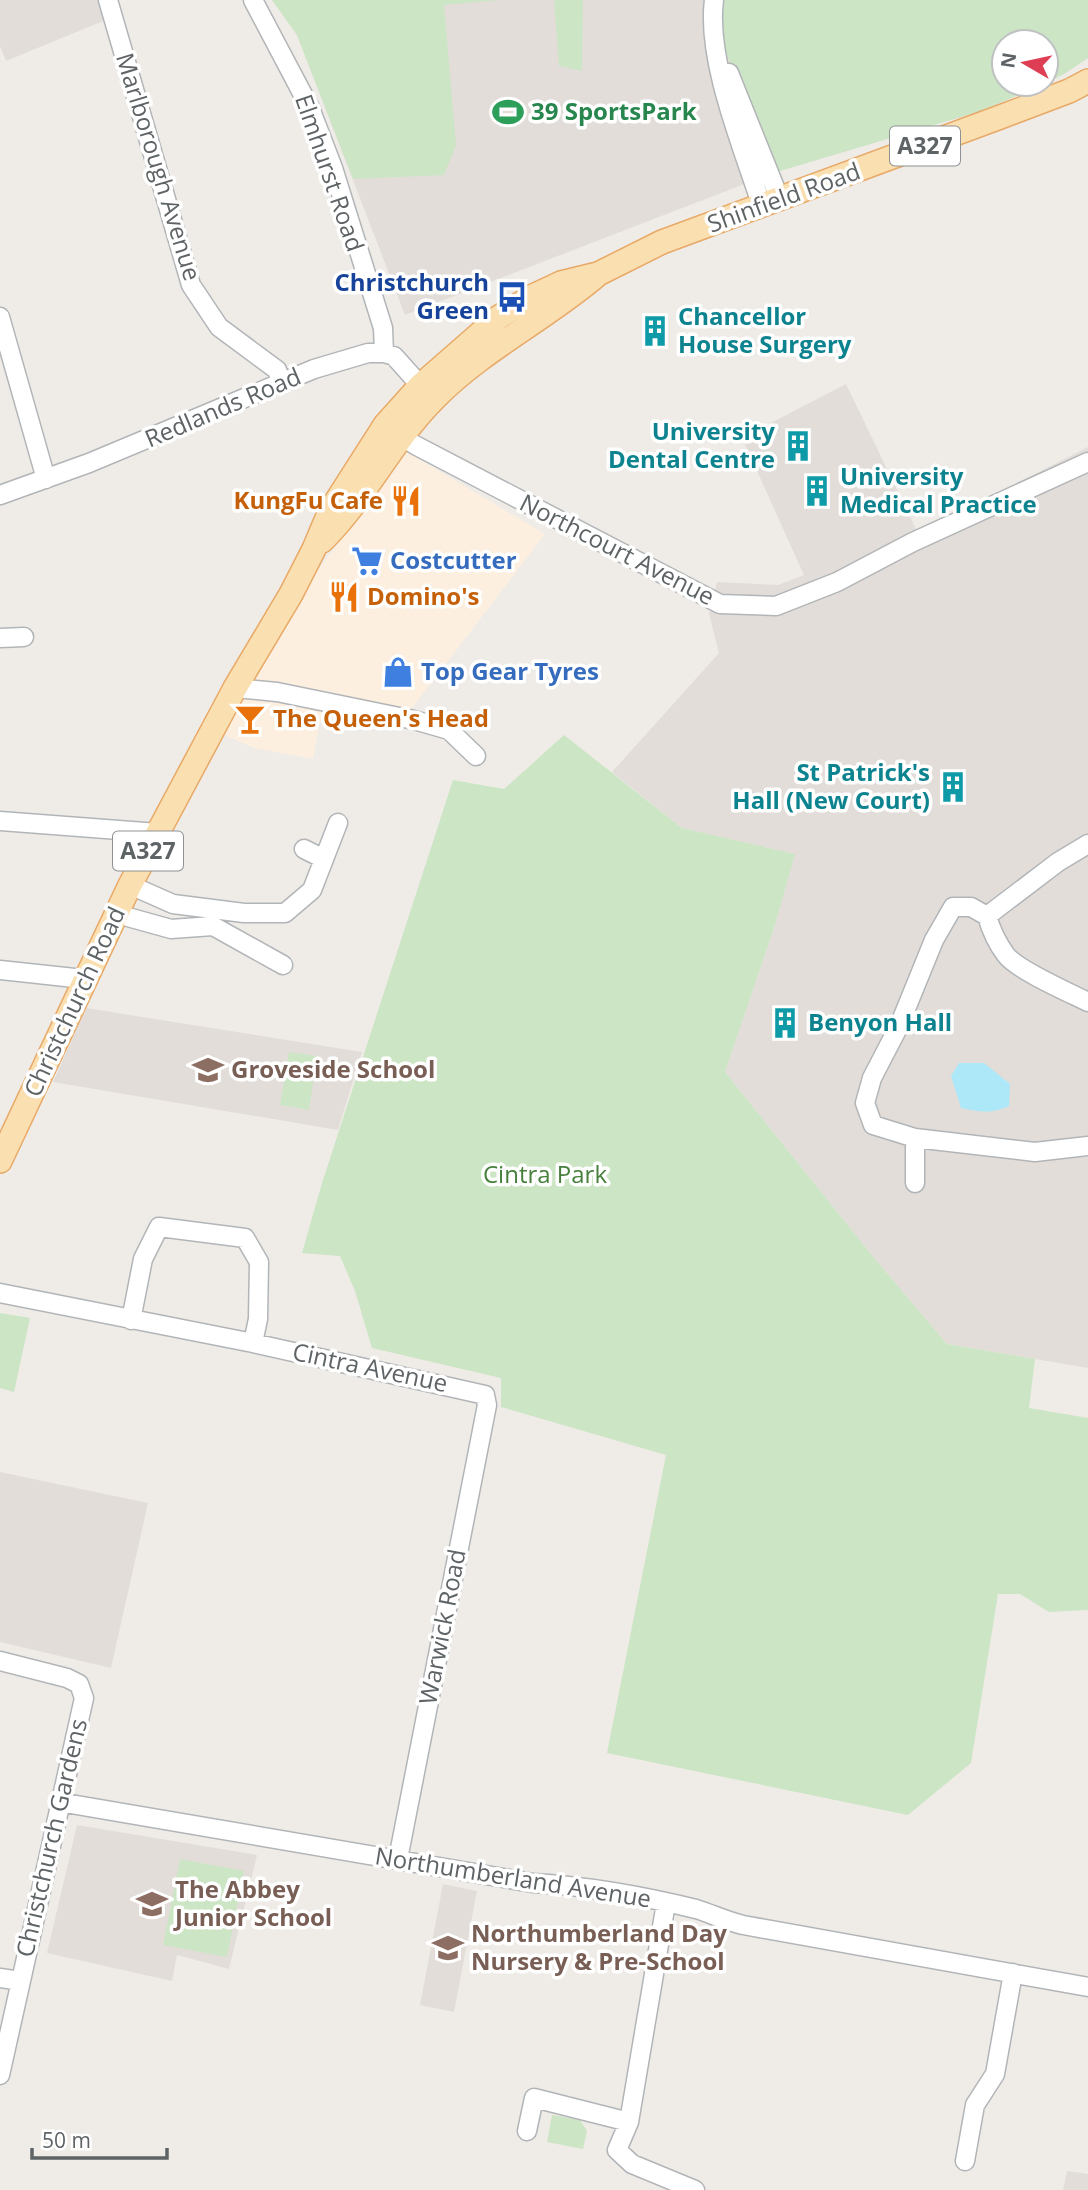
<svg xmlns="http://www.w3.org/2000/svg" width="1088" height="2190" font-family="'Open Sans',sans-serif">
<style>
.commercial{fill:#fcefdf}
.education{fill:#e2ddd8}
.green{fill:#cce5c5}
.water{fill:#ade8f9}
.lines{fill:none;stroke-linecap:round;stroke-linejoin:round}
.minor-casing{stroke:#b2b5b8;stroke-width:21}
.major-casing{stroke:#e8a967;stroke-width:26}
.minor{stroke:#fff;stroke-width:18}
.major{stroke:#fadfb1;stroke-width:23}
.labels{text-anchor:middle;stroke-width:7;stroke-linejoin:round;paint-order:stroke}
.shield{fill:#fff;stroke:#8e9294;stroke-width:2}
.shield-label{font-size:23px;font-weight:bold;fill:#5e6366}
.leisure-label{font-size:24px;font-weight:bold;fill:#27864d;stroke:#fff;text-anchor:start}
.street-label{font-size:24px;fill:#5e6366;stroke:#fff}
.transit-label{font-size:24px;font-weight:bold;fill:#164399;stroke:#fff;text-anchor:end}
.culture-label{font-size:24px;font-weight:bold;fill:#0d838f;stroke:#fff;text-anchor:start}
.food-label{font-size:24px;font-weight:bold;fill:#c56008;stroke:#fff;text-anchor:start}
.shop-label{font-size:24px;font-weight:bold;fill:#366cbe;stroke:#fff;text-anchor:start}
.education-label{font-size:24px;font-weight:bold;fill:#785e54;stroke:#fff;text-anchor:start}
.park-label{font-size:24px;fill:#46803b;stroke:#fff}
</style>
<rect width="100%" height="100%" fill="#efece7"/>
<path class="commercial" d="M 404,450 L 545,534 L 412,708 L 322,711 L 313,759 L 254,748 L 220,733 L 297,600 Z"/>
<path class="education" d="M 0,0 L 108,0 L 113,17 L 6,61 L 0,46 Z
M 272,0 L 1088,0 L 1088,58 L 1064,74 L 1046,83 L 1046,42 L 1004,42 L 1004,84 L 1043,84 L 981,111 L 773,173 L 405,315 L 297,35 Z
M 846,384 L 918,533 L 1088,447 L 1088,1368 L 947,1344 L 875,1259 L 725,1072 L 774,928 L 794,854 L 682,828 L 612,772 L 719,653 L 709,614 L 717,582 L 778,585 L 804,575 L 742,438 Z
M 86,1008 L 362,1052 L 338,1130 L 53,1082 Z
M 0,1472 L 148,1503 L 111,1668 L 0,1642 Z
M 77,1825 L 257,1855 L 229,1969 L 177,1955 L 172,1981 L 47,1953 Z
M 443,1884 L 477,1891 L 454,2012 L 420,2005 Z
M 1067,2171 L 1088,2174 L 1088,2190 L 1063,2190 Z"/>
<path class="green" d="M 272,0 L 500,0 L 444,5 L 456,145 L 444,175 L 353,179 L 297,35 Z
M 554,0 L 583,0 L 582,71 L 559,66 Z
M 724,0 L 1088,0 L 1088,58 L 1064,74 L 1046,83 L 1046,42 L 1004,42 L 1004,84 L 1043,84 L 981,111 L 773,173 L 724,47 L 721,16 Z
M 564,735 L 682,828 L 795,854 L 774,928 L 725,1072 L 875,1259 L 947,1344 L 1035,1359 L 1029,1408 L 1088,1418 L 1088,1610 L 1049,1612 L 1020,1594 L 998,1594 L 971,1763 L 908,1815 L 607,1753 L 666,1455 L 501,1407 L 501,1378 L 372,1348 L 355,1291 L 340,1256 L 302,1253 L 322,1183 L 453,780 L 504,789 Z
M 289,1052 L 317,1056 L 309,1110 L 280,1105 Z
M 0,1313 L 30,1318 L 14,1392 L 0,1388 Z
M 180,1859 L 244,1871 L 227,1957 L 163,1945 Z
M 552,2115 L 580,2120 L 587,2131 L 583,2149 L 547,2142 Z"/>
<path class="water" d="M 959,1063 L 984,1063 L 1010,1084 L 1009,1106 C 991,1114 980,1112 961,1108 L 951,1076 Z"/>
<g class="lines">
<defs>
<path id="minor" d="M 108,0 L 191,285 L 219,327 L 277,370 L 282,384
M 253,0 L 310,108 L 333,168 L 383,328 L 384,353
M 714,0 C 706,60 743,148 762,207
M 729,73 L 780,200
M 0,317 L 46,479
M 393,431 L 415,445 L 720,604 L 776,606 L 837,582 L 913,542 L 1088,462
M 0,495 L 89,463 L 314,369 L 368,353 L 384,353 L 394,356 L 428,394
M 0,638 L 24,637
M 235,688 L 277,692 L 414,720 L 449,730 L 476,756
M 0,821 L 158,833
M 304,849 L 324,859
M 130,885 L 173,904 L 244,913 L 285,913 L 312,890 L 338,823
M 117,914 L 171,929 L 213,926 L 283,965
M 987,916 L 1058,862 L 1088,844
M 0,970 L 84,979
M 1088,1002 C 1070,993 1017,970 1006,955 C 997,943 991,930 987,916 L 971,907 L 953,907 L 934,940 L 899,1026 L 872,1078 L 865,1103 L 873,1125 L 915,1138 L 1035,1152 L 1088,1146
M 915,1183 L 915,1138
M 0,1293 L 253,1343 L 485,1395 L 487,1405 L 398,1859
M 131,1320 L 143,1259 L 159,1227 L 245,1238 L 259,1262 L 258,1319 L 253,1343
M 0,1661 L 67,1678 L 79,1684 L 84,1698 L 0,2075
M 59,1802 L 533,1883 C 588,1886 643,1896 696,1909 C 712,1914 726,1921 743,1925 L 1088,1987
M 666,1903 L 629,2122 L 617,2150 L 632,2164 L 695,2190
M 0,1978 L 20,1981
M 527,2131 L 534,2098 L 629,2122
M 965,2161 L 975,2105 L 995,2074 L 1013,1973"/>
<path id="major" d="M 322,541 C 365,499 391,442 434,399 C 482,350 544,320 596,276
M 0,1161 L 130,885 L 235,688 L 291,594 L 314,549 L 330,511 L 385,425 L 420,386 L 499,317 L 531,297 L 561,283 L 598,274 L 662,242 L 995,119 L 1069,91 L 1088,81"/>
</defs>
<use href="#minor" class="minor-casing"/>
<use href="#major" class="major-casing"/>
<use href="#minor" class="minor"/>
<use href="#major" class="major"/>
</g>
<defs>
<symbol id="stadium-bare" viewBox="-9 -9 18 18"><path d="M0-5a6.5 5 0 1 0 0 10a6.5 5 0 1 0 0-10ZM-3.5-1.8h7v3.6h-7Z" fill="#2e9e5b" stroke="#fff" stroke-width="2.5" paint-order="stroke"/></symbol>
<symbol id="bus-bare" viewBox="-9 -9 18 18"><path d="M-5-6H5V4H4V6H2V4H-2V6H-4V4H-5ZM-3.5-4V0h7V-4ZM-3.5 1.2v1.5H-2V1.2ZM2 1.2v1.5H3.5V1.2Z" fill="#1a4fb4" stroke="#fff" stroke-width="2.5" paint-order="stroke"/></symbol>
<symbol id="building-bare" viewBox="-9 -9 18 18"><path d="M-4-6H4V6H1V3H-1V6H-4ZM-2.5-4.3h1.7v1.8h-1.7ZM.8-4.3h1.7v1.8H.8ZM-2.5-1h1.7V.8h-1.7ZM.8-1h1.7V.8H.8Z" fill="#0f9aa8" stroke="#fff" stroke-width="2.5" paint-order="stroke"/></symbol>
<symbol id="restaurant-bare" viewBox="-9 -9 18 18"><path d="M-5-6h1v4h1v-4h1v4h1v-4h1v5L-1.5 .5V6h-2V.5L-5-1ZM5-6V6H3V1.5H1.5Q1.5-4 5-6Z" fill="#e8710a" stroke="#fff" stroke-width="2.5" paint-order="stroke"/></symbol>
<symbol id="supermarket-bare" viewBox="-9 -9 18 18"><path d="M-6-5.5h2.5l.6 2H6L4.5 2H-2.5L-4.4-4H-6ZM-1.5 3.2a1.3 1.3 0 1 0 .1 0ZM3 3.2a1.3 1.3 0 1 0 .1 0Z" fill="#3f7fe0" stroke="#fff" stroke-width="2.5" paint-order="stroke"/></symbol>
<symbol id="shop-bare" viewBox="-9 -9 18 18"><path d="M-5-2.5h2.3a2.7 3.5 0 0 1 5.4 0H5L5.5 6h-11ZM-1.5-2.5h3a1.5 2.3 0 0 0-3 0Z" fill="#3f7fe0" stroke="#fff" stroke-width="2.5" paint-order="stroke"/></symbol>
<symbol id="bar-bare" viewBox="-9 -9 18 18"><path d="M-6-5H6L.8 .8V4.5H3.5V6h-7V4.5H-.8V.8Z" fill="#e8710a" stroke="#fff" stroke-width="2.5" paint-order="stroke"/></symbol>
<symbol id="school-bare" viewBox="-9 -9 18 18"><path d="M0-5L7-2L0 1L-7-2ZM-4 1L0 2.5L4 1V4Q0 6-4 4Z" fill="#8d6e63" stroke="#fff" stroke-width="2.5" paint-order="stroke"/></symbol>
</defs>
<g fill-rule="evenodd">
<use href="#stadium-bare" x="486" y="90" width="44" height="44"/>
<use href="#bus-bare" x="490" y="275" width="44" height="44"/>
<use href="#building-bare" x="633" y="309" width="44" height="44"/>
<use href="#building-bare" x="776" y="424" width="44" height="44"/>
<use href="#building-bare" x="795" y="469" width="44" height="44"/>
<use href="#restaurant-bare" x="384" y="479" width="44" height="44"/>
<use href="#supermarket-bare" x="345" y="539" width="44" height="44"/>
<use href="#restaurant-bare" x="322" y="575" width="44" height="44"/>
<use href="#shop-bare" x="376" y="650" width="44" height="44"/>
<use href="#bar-bare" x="228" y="697" width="44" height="44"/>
<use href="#building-bare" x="931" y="765" width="44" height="44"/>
<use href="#building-bare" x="763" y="1001" width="44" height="44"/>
<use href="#school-bare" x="186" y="1048" width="44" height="44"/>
<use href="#school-bare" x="130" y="1882" width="44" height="44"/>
<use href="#school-bare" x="426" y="1926" width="44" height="44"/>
</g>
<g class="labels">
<g class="shield">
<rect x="890" y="126.5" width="70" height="39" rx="5"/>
<rect x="113" y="831.5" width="70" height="39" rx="5"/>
</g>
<g class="shield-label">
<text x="925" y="154">A327</text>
<text x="148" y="859">A327</text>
</g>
<g class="leisure-label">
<text x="531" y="120">39 SportsPark</text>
</g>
<g class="street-label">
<text transform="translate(158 167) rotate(73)" y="8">Marlborough Avenue</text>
<text transform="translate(329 173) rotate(71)" y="8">Elmhurst Road</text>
<text transform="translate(784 198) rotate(-20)" y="8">Shinfield Road</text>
<text transform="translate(223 408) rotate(-23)" y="8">Redlands Road</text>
<text transform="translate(617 550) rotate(27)" y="8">Northcourt Avenue</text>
<text transform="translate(75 1002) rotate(-65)" y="8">Christchurch Road</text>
<text transform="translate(370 1368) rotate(12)" y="8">Cintra Avenue</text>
<text transform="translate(443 1627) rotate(-79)" y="8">Warwick Road</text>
<text transform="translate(52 1838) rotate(-77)" y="8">Christchurch Gardens</text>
<text transform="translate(513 1878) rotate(9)" y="8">Northumberland Avenue</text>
</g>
<g class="transit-label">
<text x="489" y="291">Christchurch<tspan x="489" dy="28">Green</tspan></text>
</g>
<g class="culture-label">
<text x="678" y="325">Chancellor<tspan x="678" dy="28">House Surgery</tspan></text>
<text x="775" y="440" text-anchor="end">University<tspan x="775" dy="28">Dental Centre</tspan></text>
<text x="840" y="485">University<tspan x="840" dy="28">Medical Practice</tspan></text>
<text x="930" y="781" text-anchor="end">St Patrick's<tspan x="930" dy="28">Hall (New Court)</tspan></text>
<text x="808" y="1031">Benyon Hall</text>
</g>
<g class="food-label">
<text x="383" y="509" text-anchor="end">KungFu Cafe</text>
<text x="367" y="605">Domino's</text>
<text x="273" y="727">The Queen's Head</text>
</g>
<g class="shop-label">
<text x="390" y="569">Costcutter</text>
<text x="421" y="680">Top Gear Tyres</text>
</g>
<g class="education-label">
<text x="231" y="1078">Groveside School</text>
<text x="175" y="1898">The Abbey<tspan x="175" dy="28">Junior School</tspan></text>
<text x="471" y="1942">Northumberland Day<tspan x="471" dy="28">Nursery &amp; Pre-School</tspan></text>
</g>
<g class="park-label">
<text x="545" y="1183">Cintra Park</text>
</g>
</g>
<g transform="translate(1025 63) rotate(279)"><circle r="33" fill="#ffffff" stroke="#bfc1c2" stroke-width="2"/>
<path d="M0-5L12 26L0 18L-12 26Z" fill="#de3e53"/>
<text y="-10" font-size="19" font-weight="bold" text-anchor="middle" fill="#5e6366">N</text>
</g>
<path d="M32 2148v10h135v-10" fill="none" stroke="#5e6366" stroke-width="3.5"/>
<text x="42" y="2148" font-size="21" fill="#5e6366" stroke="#ffffff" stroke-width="5" paint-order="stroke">50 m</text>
</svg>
